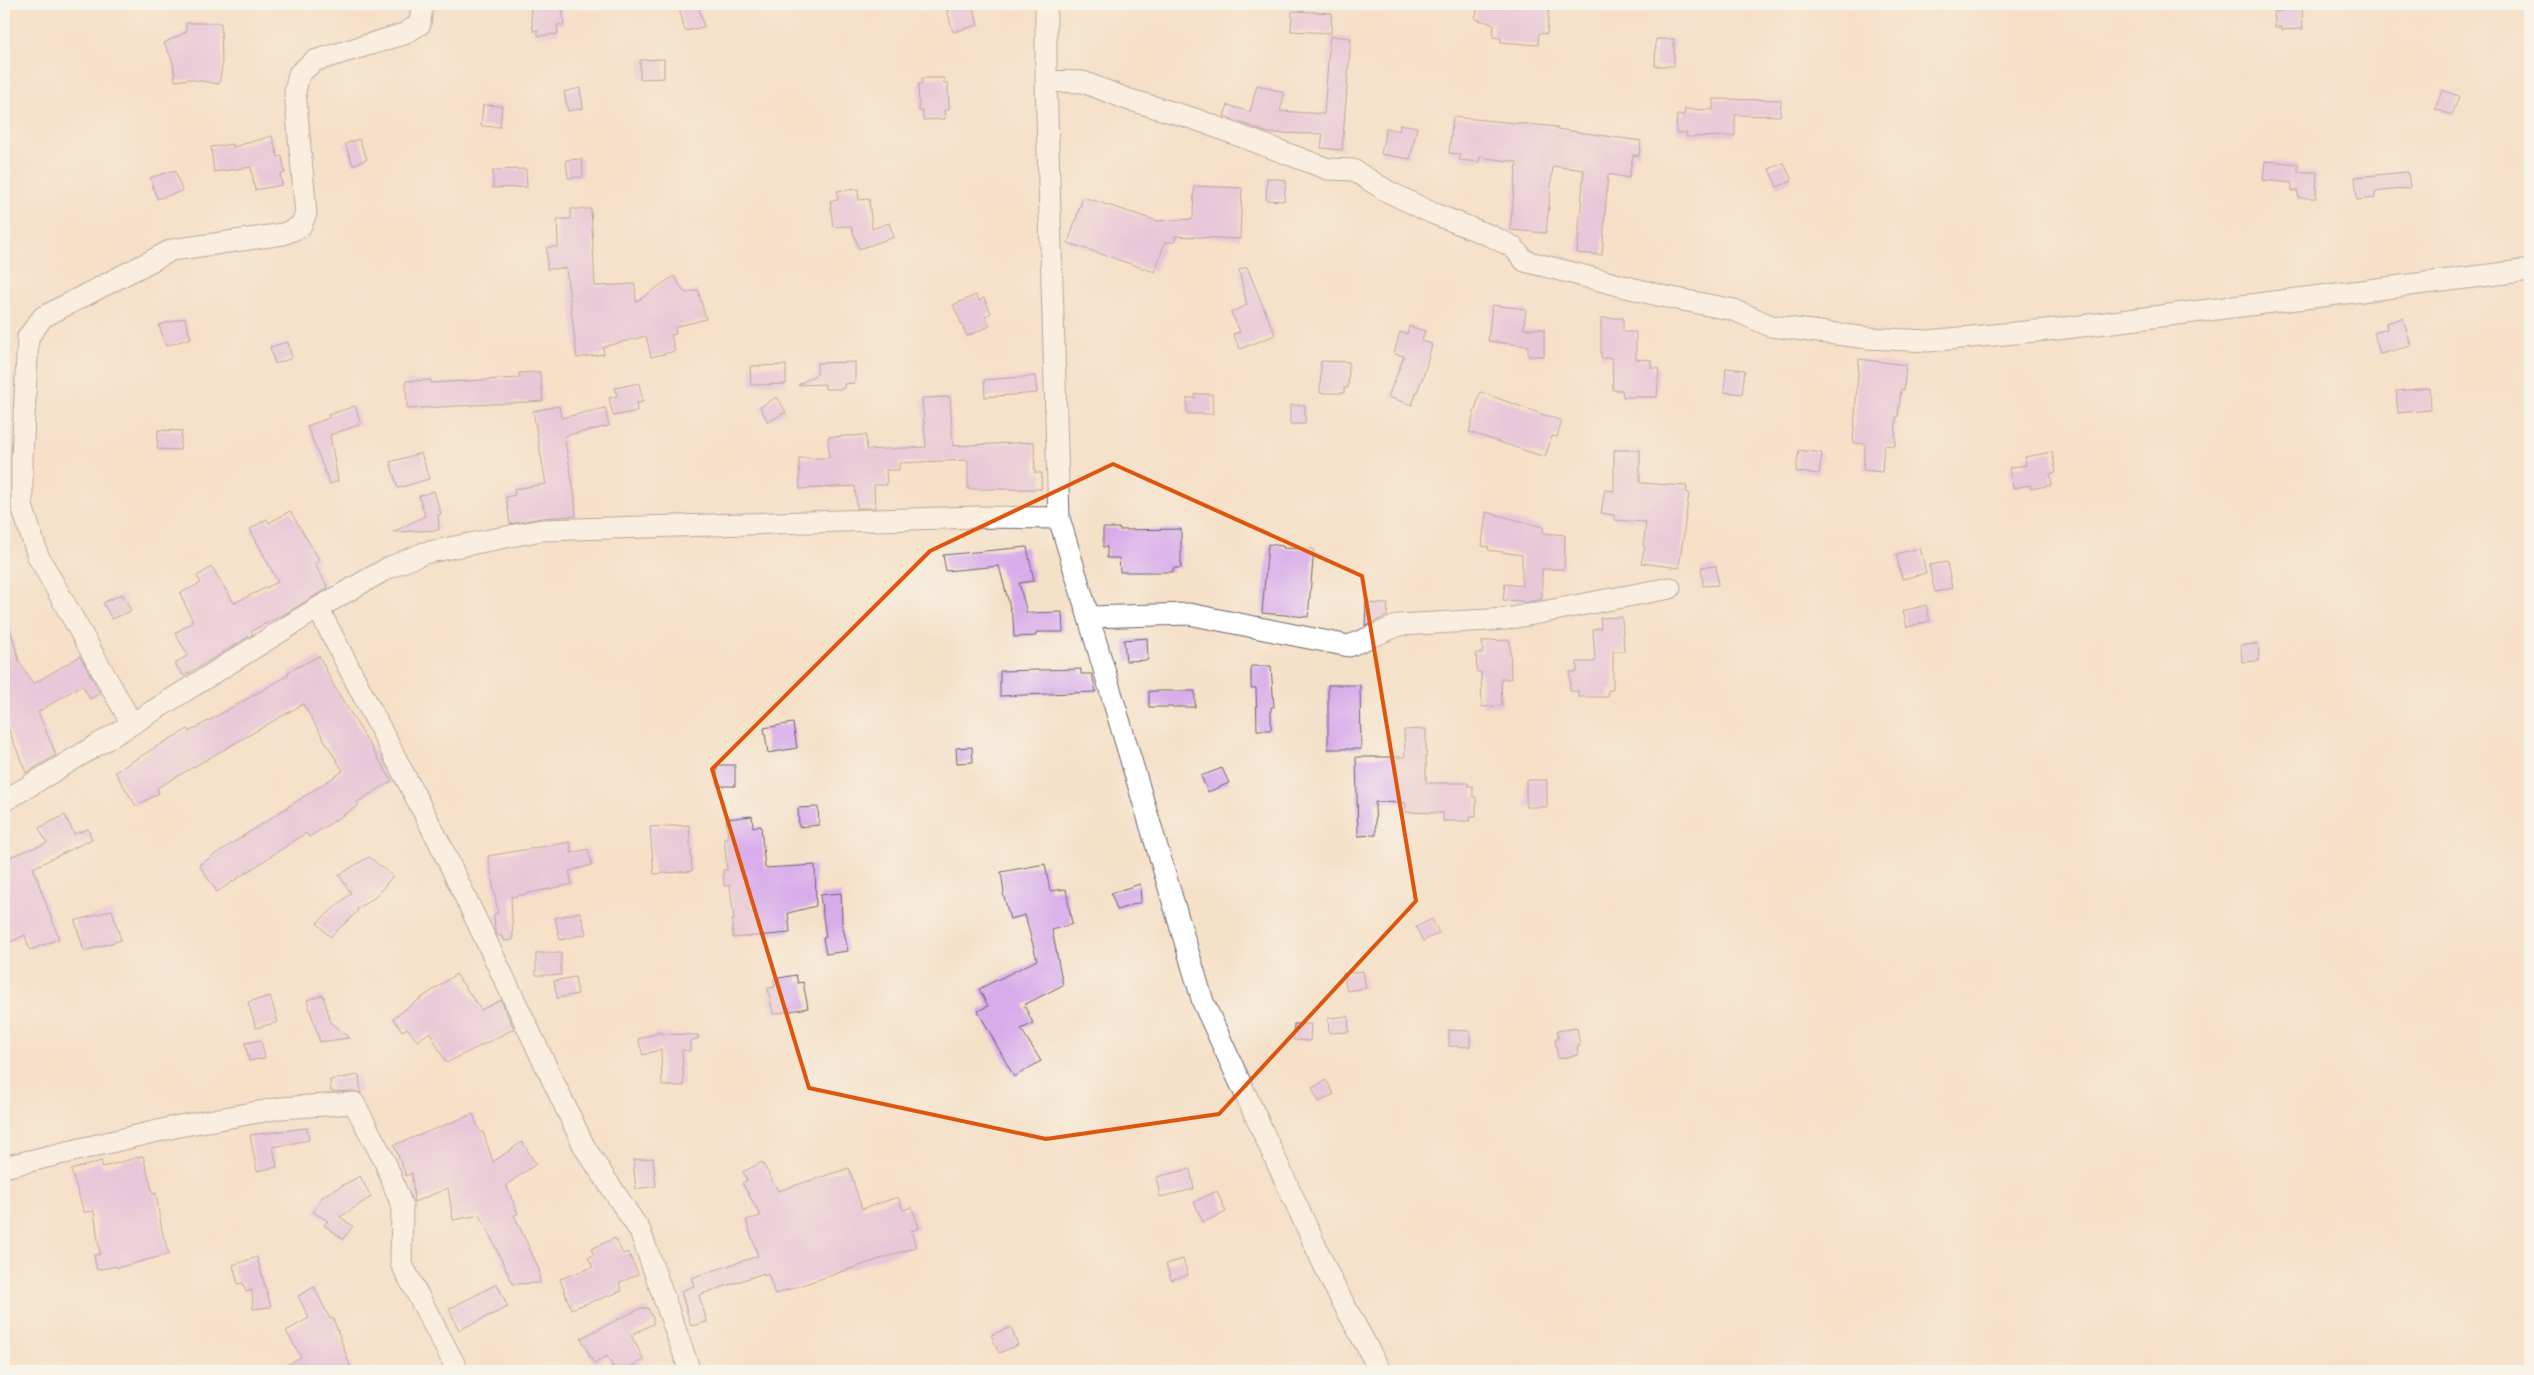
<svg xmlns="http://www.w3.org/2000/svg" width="2534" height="1375" font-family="Delius,sans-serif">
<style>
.building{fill:#d8abeb}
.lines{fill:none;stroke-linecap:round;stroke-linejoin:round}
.minor-casing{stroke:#6c646c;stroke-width:23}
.minor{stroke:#fff;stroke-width:21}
.marked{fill:none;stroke:#de560e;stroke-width:4;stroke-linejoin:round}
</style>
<rect width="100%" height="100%" fill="#f7f3e8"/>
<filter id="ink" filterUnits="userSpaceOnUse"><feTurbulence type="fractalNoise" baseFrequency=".02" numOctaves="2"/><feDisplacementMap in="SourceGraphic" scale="10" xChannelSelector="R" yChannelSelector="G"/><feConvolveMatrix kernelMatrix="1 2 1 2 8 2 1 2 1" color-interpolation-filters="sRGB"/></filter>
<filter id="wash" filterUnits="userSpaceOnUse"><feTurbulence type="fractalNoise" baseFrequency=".0096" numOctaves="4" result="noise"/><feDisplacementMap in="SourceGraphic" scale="20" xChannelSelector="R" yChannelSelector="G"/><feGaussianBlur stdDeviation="1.12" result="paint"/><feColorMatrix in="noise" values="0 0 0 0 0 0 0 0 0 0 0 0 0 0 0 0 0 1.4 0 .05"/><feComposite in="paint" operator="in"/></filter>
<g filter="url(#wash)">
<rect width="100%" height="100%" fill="#f5e0c8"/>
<g id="blocks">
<path class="building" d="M 530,4 L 562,4 L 564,25 L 557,25 L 558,34 L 538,36 L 538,30 L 533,31 Z
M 698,4 L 704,27 L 685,31 L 679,7 Z
M 972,4 L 978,25 L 953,32 L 947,10 Z
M 1479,4 L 1549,4 L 1547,34 L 1539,33 L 1538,45 L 1501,42 L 1501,38 L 1493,37 L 1494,24 L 1475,19 Z
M 2302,7 L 2303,29 L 2282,30 L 2282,27 L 2275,27 L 2274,12 L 2282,11 L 2282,8 Z
M 1292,11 L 1332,13 L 1331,33 L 1291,31 Z
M 186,23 L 221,23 L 222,67 L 219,84 L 189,79 L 175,81 L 173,62 L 164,43 L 186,32 Z
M 1330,36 L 1351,38 L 1342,150 L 1321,148 L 1323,134 L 1268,133 L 1224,116 L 1228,105 L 1250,112 L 1257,85 L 1285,93 L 1280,111 L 1324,114 Z
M 1656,39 L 1674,39 L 1674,66 L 1655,66 Z
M 664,59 L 664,78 L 640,79 L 640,60 Z
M 922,78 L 944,78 L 944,83 L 948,83 L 949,110 L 944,110 L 945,119 L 923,120 L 923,111 L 919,111 L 918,84 L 922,84 Z
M 580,88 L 583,108 L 568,111 L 564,92 Z
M 2442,90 L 2459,96 L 2452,115 L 2435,109 Z
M 1713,99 L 1781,100 L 1780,116 L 1735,115 L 1735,136 L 1686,137 L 1687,133 L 1676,133 L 1677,115 L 1684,115 L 1685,109 L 1713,110 Z
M 483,105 L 502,106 L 500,127 L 481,126 Z
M 1453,117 L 1557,127 L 1557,129 L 1641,141 L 1639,156 L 1633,155 L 1629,178 L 1608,174 L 1602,255 L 1577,253 L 1584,170 L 1553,166 L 1546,233 L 1510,230 L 1517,162 L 1480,157 L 1479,162 L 1459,160 L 1460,154 L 1449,153 Z
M 1400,124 L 1417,127 L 1410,159 L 1381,154 L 1386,128 L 1399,131 Z
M 272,136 L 278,157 L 282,156 L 285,173 L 280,174 L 282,185 L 255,190 L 251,167 L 214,172 L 211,147 L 233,144 L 233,147 Z
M 359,139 L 367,159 L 353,165 L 345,144 Z
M 582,159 L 583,177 L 568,178 L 566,160 Z
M 2265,161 L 2298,164 L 2298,172 L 2317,172 L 2316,198 L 2298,198 L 2298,191 L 2292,191 L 2292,183 L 2263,180 Z
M 1784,163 L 1792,181 L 1777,187 L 1769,169 Z
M 526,169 L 527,187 L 493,188 L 493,170 Z
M 175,170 L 182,191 L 157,199 L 150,178 Z
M 2408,172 L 2410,188 L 2375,192 L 2375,198 L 2357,200 L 2355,177 Z
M 1267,178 L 1286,180 L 1284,201 L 1266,200 Z
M 1194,186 L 1242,188 L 1240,239 L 1175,236 L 1175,242 L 1165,242 L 1155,272 L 1068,243 L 1083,197 L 1157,221 L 1193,219 Z
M 858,189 L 859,200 L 869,199 L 872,229 L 889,223 L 894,237 L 859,249 L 851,226 L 833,227 L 830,201 L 838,200 L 837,191 Z
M 571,209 L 591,209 L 595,286 L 635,284 L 636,302 L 674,276 L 685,293 L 698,290 L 706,319 L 675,327 L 676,334 L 671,335 L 675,351 L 651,357 L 646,336 L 603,347 L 604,354 L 577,358 L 566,268 L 547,269 L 547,247 L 558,247 L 557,219 L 571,219 Z
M 1247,267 L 1275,335 L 1240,349 L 1233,334 L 1240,332 L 1231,312 L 1247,305 L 1239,270 Z
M 976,295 L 979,301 L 984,298 L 991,313 L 985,316 L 990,326 L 967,336 L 953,305 Z
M 1492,305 L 1526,309 L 1524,329 L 1544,329 L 1544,356 L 1528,356 L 1528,346 L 1488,341 Z
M 185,318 L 191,338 L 166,346 L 159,325 Z
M 1601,318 L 1623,318 L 1623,332 L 1636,332 L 1636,359 L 1651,360 L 1651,368 L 1659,368 L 1657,397 L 1623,397 L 1622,390 L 1613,390 L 1612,358 L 1601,358 Z
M 2403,318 L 2411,346 L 2380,354 L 2374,333 L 2387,329 L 2386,323 Z
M 1409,326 L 1425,331 L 1422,341 L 1432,344 L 1424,374 L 1412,405 L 1388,397 L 1404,356 L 1394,354 L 1400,332 L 1407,334 Z
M 288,342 L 292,358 L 275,364 L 270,347 Z
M 1859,359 L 1906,365 L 1904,390 L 1901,389 L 1898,417 L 1896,417 L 1895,446 L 1884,445 L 1882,472 L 1863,470 L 1865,444 L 1853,443 Z
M 1321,361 L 1349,362 L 1348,388 L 1344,388 L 1344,393 L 1320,393 Z
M 855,362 L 855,383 L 844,384 L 844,389 L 825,389 L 825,384 L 798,385 L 817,374 L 817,363 Z
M 786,365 L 786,384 L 751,385 L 750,366 Z
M 1726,368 L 1745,370 L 1742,394 L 1724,392 Z
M 540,372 L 543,401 L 407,409 L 406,381 L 431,380 L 431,383 L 520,378 L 519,373 Z
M 1035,376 L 1037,393 L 985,397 L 984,380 Z
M 639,383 L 643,402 L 636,403 L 637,411 L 613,416 L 609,398 L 617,396 L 615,388 Z
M 2430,388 L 2431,410 L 2398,413 L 2396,391 Z
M 1480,392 L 1562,421 L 1557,437 L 1552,436 L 1545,457 L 1469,432 Z
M 1195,394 L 1212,394 L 1213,414 L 1187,414 L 1187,398 L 1195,398 Z
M 777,397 L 786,412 L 768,422 L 760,407 Z
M 950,397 L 953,446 L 1034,442 L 1035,473 L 1042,473 L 1041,489 L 968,489 L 968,460 L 899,463 L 899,470 L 886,470 L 887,485 L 874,485 L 875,508 L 857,508 L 855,486 L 800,489 L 799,458 L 829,458 L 828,437 L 866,435 L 867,450 L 926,447 L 922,398 Z
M 1290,405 L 1305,405 L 1305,424 L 1290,424 Z
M 355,406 L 361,424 L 330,435 L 338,481 L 330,484 L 307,426 L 329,418 L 328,415 Z
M 559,406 L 561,418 L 605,408 L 609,426 L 564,436 L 575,497 L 576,516 L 541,518 L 510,524 L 506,497 L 515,495 L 514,489 L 546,484 L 533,411 Z
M 158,430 L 182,431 L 180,450 L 157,449 Z
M 1614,450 L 1640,450 L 1640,483 L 1687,486 L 1686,492 L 1689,493 L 1679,568 L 1641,563 L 1645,547 L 1643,546 L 1646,522 L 1614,520 L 1614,515 L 1601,513 L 1605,490 L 1614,491 Z
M 1799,450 L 1822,453 L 1819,474 L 1796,472 Z
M 2052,452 L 2056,473 L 2050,474 L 2052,485 L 2031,489 L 2030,485 L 2013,488 L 2009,468 L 2026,465 L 2025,457 Z
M 421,453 L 429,479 L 398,488 L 390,462 Z
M 434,491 L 441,514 L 438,515 L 439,530 L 393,532 L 425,516 L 419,496 Z
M 290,511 L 320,561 L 315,564 L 328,588 L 285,614 L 251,631 L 253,634 L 184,676 L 175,664 L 188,655 L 175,633 L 193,622 L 180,593 L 201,583 L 197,576 L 212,567 L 234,603 L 278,582 L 250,529 L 267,519 L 269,523 Z
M 1486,512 L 1543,527 L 1543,533 L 1565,535 L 1564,569 L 1542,569 L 1542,599 L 1522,603 L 1522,601 L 1503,600 L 1505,584 L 1522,586 L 1522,555 L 1488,550 L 1489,547 L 1482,546 Z
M 1103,528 L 1119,528 L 1119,530 L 1181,529 L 1181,568 L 1173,568 L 1173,572 L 1120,572 L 1119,558 L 1107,558 L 1107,547 L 1103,547 Z
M 1268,544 L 1283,546 L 1283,548 L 1314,549 L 1308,617 L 1262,613 Z
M 1027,547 L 1034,581 L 1019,583 L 1027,613 L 1062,612 L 1063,632 L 1036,632 L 1036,636 L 1014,637 L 1013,619 L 999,566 L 946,571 L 943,555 Z
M 1920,548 L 1926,573 L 1902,579 L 1896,554 Z
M 1947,562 L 1952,588 L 1935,592 L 1929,565 Z
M 1716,566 L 1718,585 L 1703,586 L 1701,567 Z
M 122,594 L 131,611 L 112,619 L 103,603 Z
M 1366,603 L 1388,604 L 1387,616 L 1365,626 Z
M 1926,605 L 1930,621 L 1907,627 L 1903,611 Z
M 1622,617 L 1624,651 L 1613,651 L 1613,690 L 1608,690 L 1608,697 L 1578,697 L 1578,691 L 1570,691 L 1570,672 L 1577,672 L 1577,662 L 1595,662 L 1593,629 L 1601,628 L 1600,618 Z
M 9,624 L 19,661 L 33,684 L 80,656 L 100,693 L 90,699 L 82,685 L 38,712 L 56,755 L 26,773 L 4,718 L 4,625 Z
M 1147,638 L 1148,660 L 1126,661 L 1124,640 Z
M 1510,640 L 1511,679 L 1501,679 L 1502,706 L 1482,707 L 1481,672 L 1477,672 L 1476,653 L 1483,653 L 1482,641 Z
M 2258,644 L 2259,661 L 2242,662 L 2241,645 Z
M 319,656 L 334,686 L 392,781 L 357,802 L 359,805 L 309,837 L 306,833 L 217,892 L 199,865 L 343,771 L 303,704 L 157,788 L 159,793 L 136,806 L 115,772 L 161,744 L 188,729 L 189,732 L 289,675 L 288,672 Z
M 1251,666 L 1271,666 L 1274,707 L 1271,707 L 1271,730 L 1257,730 L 1256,688 L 1251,688 Z
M 1081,669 L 1081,674 L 1092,674 L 1096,692 L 1000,696 L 1000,671 Z
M 1328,685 L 1360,685 L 1361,749 L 1328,749 Z
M 1149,691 L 1195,691 L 1195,707 L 1149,707 Z
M 793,723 L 797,748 L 768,753 L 764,728 Z
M 1426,729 L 1426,783 L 1468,783 L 1468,786 L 1473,786 L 1473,797 L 1476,797 L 1476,817 L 1470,817 L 1470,821 L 1443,821 L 1443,813 L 1406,812 L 1406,803 L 1375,802 L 1376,835 L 1358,836 L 1356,757 L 1405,757 L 1404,730 Z
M 972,747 L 973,762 L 957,763 L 956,748 Z
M 717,765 L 735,765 L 735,786 L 717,786 Z
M 1222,768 L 1229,783 L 1208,792 L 1201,776 Z
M 1526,780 L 1547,780 L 1547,807 L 1526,807 Z
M 818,807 L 819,825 L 799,827 L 798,808 Z
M 65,815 L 74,834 L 88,829 L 92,839 L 33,868 L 59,939 L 30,950 L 25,935 L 4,945 L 4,859 L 47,843 L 39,828 Z
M 752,816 L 753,827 L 761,826 L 765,868 L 815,865 L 816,906 L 788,913 L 790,933 L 733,938 L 732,920 L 734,920 L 730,885 L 724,886 L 723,870 L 727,870 L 724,838 L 728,838 L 726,819 Z
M 689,825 L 692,871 L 654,874 L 650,827 Z
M 570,842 L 571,853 L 588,849 L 592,865 L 569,871 L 572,884 L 511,897 L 513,940 L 503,941 L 502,936 L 498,936 L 495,930 L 494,914 L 498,913 L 488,856 Z
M 369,857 L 393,876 L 374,898 L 357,909 L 358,911 L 330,937 L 317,923 L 351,893 L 339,875 Z
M 1045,864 L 1050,891 L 1066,889 L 1072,924 L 1052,930 L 1063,985 L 1024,1005 L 1033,1023 L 1021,1029 L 1041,1061 L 1014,1077 L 978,1011 L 988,1006 L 979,989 L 1037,960 L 1025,915 L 1010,919 L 1003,893 L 1004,892 L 1001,872 Z
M 1140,884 L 1141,902 L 1117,910 L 1111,893 Z
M 841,893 L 842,923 L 848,951 L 826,954 L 823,938 L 826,937 L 820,895 Z
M 112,910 L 121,940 L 84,951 L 75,921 Z
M 580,912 L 586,934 L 560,940 L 555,918 Z
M 1432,919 L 1439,933 L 1423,941 L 1416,927 Z
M 536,953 L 561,953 L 561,975 L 536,975 Z
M 1363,971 L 1366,988 L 1347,991 L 1343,974 Z
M 456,974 L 481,1010 L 501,1000 L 514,1029 L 446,1063 L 430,1032 L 417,1041 L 407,1028 L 402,1031 L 393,1018 Z
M 796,975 L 798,983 L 803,982 L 808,1008 L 773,1014 L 768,988 L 775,987 L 774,979 Z
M 575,977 L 578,994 L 557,998 L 554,981 Z
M 323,995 L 331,1023 L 349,1038 L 320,1042 L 307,1000 Z
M 270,996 L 278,1022 L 256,1028 L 248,1002 Z
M 1348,1016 L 1349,1032 L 1329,1033 L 1328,1018 Z
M 1294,1024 L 1311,1024 L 1310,1041 L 1293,1040 Z
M 1577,1028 L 1580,1046 L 1577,1046 L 1578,1055 L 1558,1059 L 1555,1039 L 1559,1039 L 1557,1031 Z
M 1449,1030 L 1470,1031 L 1470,1047 L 1449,1046 Z
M 661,1032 L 661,1034 L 698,1035 L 699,1038 L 690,1041 L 690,1051 L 682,1050 L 684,1086 L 662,1086 L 661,1049 L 643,1055 L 638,1039 Z
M 261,1040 L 265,1058 L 249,1061 L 245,1043 Z
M 359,1075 L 361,1093 L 353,1091 L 331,1092 L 330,1080 Z
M 1326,1080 L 1334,1094 L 1319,1102 L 1312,1088 Z
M 473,1114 L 480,1132 L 483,1132 L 493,1162 L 522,1142 L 536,1164 L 506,1185 L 518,1214 L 514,1215 L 539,1269 L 540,1283 L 513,1284 L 480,1215 L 453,1220 L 448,1188 L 414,1202 L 412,1173 L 406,1176 L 394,1145 Z
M 307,1128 L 309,1140 L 273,1147 L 277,1167 L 257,1171 L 250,1135 Z
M 143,1156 L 153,1194 L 156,1193 L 162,1231 L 169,1254 L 117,1268 L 116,1266 L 97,1270 L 94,1255 L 100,1254 L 94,1211 L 84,1212 L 71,1170 L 101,1161 L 103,1167 Z
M 653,1158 L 656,1186 L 636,1189 L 633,1160 Z
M 762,1162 L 778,1191 L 849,1168 L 862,1209 L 898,1197 L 903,1210 L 912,1207 L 919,1228 L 911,1231 L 916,1247 L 775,1294 L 768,1274 L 764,1276 L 764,1273 L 699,1295 L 707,1322 L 691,1326 L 681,1291 L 694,1286 L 691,1278 L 758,1256 L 746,1220 L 761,1216 L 742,1183 L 747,1180 L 743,1172 Z
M 1190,1169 L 1194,1189 L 1160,1197 L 1156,1177 Z
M 360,1176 L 371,1197 L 340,1217 L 353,1226 L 343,1239 L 324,1225 L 328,1221 L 313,1212 L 323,1196 Z
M 1217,1191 L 1226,1212 L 1203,1222 L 1194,1202 Z
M 615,1238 L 623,1254 L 628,1252 L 638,1274 L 619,1283 L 622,1291 L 571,1309 L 560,1279 L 593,1267 L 588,1258 L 594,1255 L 591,1249 Z
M 257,1257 L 265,1286 L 271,1307 L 253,1309 L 252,1290 L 246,1292 L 243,1283 L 238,1284 L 233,1265 Z
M 1183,1259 L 1188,1275 L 1171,1280 L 1166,1264 Z
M 497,1284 L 508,1307 L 459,1330 L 449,1309 Z
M 314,1287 L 330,1319 L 333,1318 L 352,1371 L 276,1371 L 301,1357 L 286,1331 L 309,1318 L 298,1296 Z
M 641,1308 L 648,1308 L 653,1318 L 653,1324 L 631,1335 L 644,1360 L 622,1371 L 615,1371 L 607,1356 L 594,1364 L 581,1338 Z
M 1011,1327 L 1018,1345 L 999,1353 L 991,1335 Z"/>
</g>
</g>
<g filter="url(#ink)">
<use href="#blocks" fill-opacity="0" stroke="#6c646c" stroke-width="1"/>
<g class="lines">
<defs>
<path id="minor" d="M 1046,4 L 1046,81 L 1059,518 L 1203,1002 L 1332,1282 L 1380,1371
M 1046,81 L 1083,82 L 1127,99 L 1195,119 L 1328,169 L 1353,170 L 1387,191 L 1432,213 L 1491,236 L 1513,247 L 1525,261 L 1662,296 L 1734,310 L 1771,326 L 1868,338 L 1928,341 L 2057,329 L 2530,270
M 318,608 L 440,844 L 585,1148 L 640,1231 L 690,1371
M 1089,617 L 1189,614 L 1349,646 L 1399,625 L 1506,619 L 1670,588
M 132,724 L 38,556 L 22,506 L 22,457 L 28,337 L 43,317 L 172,250 L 283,234 L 300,227 L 306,214 L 295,92 L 299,74 L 314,61 L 404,34 L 420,24 L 422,4
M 4,801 L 132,724 L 318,608 L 388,568 L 424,553 L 542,530 L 978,517 L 1059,518
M 4,1167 L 179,1126 L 281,1108 L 354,1103 L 385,1162 L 402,1206 L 401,1263 L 458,1371"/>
</defs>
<use href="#minor" class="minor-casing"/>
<use href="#minor" class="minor"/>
</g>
</g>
<path d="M0 0H2534V1375H0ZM 1113,464 L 1362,576 L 1416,901 L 1219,1114 L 1046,1139 L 809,1088 L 712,769 L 930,551 Z" fill="#f5e0c8" fill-opacity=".55" fill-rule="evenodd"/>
<path class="marked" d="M 1113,464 L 1362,576 L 1416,901 L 1219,1114 L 1046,1139 L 809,1088 L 712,769 L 930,551 Z"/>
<rect width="2534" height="1375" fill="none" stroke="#f7f3e8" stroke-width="20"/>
</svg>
